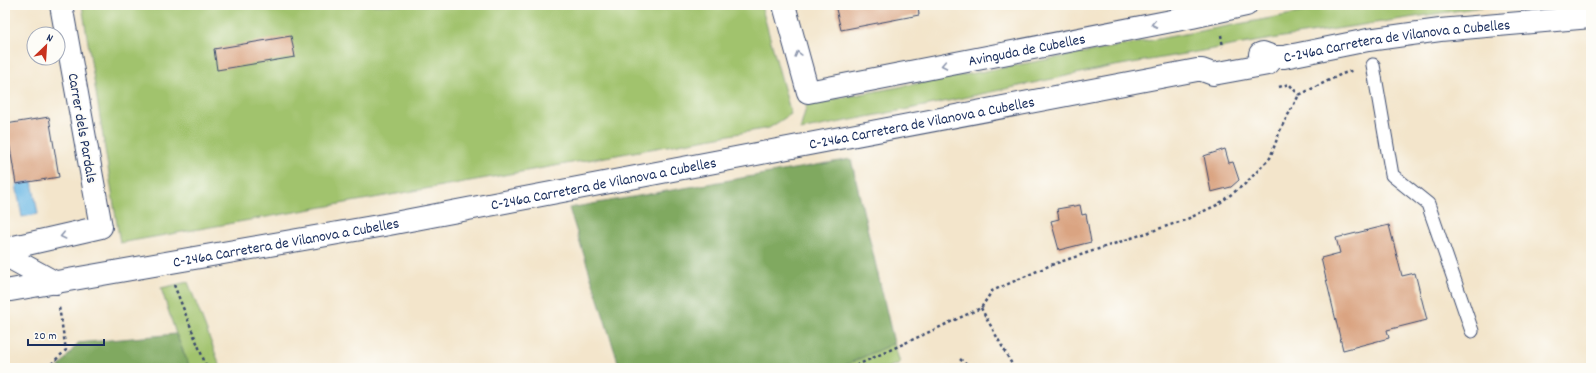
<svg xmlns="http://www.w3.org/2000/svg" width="1596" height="373" font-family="Dekko,sans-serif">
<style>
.green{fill:#a1c36d;stroke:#5e7966}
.forest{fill:#80a960;stroke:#4e6c5f}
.water{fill:#6bb8e5;stroke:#4374a2}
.building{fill:#daa482}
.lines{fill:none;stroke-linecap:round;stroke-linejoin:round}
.lane-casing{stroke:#3b4a6e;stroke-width:15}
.street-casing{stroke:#3b4a6e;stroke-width:24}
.secondary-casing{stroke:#3b4a6e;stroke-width:24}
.path{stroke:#3b4a6e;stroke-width:2.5;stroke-dasharray:3 3;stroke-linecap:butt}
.lane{stroke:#fff;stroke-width:13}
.street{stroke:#fff;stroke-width:22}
.secondary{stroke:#fff;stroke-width:22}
.oneway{stroke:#8d97ae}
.labels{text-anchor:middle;stroke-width:4;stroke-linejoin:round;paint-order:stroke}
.street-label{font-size:15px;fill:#1b2f5e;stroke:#fdfcf7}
</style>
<rect width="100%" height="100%" fill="#fdfcf7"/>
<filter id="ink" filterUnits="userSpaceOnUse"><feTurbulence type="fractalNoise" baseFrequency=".025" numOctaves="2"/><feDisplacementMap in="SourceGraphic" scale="8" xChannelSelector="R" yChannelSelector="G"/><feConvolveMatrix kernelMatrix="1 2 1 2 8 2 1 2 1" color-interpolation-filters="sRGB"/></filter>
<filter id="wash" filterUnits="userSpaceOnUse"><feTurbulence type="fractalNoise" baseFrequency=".012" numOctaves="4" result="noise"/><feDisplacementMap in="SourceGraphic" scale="16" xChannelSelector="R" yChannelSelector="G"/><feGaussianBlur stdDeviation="0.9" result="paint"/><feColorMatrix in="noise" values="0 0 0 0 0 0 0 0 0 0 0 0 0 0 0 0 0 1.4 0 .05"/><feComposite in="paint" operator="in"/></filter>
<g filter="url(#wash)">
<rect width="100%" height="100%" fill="#f3e5cb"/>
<path class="green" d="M 82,5 L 761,5 L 791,114 L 769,128 L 120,243 Z
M 1341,5 L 1494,5 L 1283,37 L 1109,67 L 934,104 L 800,130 L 807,104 Z
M 188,282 L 221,368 L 190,368 L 176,334 L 161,288 Z
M 894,343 L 900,363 L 887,368 L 839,368 Z"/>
<path class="forest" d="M 851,159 L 894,343 L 839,368 L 620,368 L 569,208 Z
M 176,334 L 190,368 L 58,368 L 78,343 Z"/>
<path class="water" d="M 32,181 L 38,214 L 22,217 L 16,184 Z"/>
<g id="blocks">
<path class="building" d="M 835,5 L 918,5 L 919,15 L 841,30 Z
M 291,36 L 295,57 L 217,70 L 214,49 Z
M 49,117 L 59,177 L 16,184 L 6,124 Z
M 1225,149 L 1229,163 L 1233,162 L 1239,180 L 1231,187 L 1211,192 L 1204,156 Z
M 1080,205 L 1082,215 L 1086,214 L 1091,242 L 1059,250 L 1051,221 L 1059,219 L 1057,209 Z
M 1389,225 L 1402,276 L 1415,273 L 1427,320 L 1387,330 L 1389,338 L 1343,350 L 1321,258 L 1340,253 L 1336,238 Z"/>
</g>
</g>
<g filter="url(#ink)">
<use href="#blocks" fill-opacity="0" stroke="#3b4a6e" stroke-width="1"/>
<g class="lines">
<defs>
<path id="lane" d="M 1373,65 L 1392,175 L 1428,204 L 1472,331"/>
<g id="street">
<path id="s1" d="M 784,5 L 808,92 L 1192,17 L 1246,5"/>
<path d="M 1566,5 L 1584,17"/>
<path d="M 5,249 L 101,227 L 61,5"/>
</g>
<g id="secondary">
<path id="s2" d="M 1260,54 L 1263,53 L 1274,57 L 1284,57 L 1368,40 L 1440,30 L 1591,17"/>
<path d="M 5,255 L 56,283"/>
<path id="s3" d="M 5,291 L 384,225 L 1197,70 L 1202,70 L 1213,74 L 1268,64 L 1274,57"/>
</g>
</defs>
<use href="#lane" class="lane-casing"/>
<use href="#street" class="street-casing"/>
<use href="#secondary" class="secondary-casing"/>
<path class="path" d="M 1221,35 L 1223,47
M 1279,87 L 1289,84 L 1299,95
M 174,285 L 207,368
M 981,308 L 1014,368
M 960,359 L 970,368
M 47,368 L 66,350 L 59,307
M 851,368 L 981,308 L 992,291 L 1051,265 L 1185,220 L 1217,205 L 1245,184 L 1270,158 L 1281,128 L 1299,95 L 1342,74 L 1354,70"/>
<use href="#lane" class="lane"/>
<use href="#street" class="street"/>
<use href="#secondary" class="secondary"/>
</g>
<defs><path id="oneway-chevron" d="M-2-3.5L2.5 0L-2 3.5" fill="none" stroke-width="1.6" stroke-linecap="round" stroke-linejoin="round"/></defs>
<g class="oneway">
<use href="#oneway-chevron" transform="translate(1154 24) rotate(169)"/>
<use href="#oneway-chevron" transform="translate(798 54) rotate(-105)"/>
<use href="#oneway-chevron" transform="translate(944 65) rotate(169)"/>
<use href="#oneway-chevron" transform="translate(63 236) rotate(167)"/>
</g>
</g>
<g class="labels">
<g class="street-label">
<text dy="5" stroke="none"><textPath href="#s2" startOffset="139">C-246a Carretera de Vilanova a Cubelles</textPath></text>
<text dy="5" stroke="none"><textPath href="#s1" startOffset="313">Avinguda de Cubelles</textPath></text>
<text dy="5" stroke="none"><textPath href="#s3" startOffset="932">C-246a Carretera de Vilanova a Cubelles</textPath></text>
<text transform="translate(83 128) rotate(80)" y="5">Carrer dels Pardals</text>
<text dy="5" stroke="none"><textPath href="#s3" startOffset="608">C-246a Carretera de Vilanova a Cubelles</textPath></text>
<text dy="5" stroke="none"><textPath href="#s3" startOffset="285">C-246a Carretera de Vilanova a Cubelles</textPath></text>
</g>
</g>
<rect width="1596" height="373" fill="none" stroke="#fdfcf7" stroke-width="20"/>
<g transform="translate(46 46) rotate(25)"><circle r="19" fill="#fdfcf7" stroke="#a3aaba"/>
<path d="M0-3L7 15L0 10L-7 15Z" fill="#c8321e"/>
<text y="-6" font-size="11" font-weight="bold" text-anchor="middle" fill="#1b2f5e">N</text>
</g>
<path d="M28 339v6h76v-6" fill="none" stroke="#1b2f5e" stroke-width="2"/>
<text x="34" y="339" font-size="12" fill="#1b2f5e" stroke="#fdfcf7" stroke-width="3" paint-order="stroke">20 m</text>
</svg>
